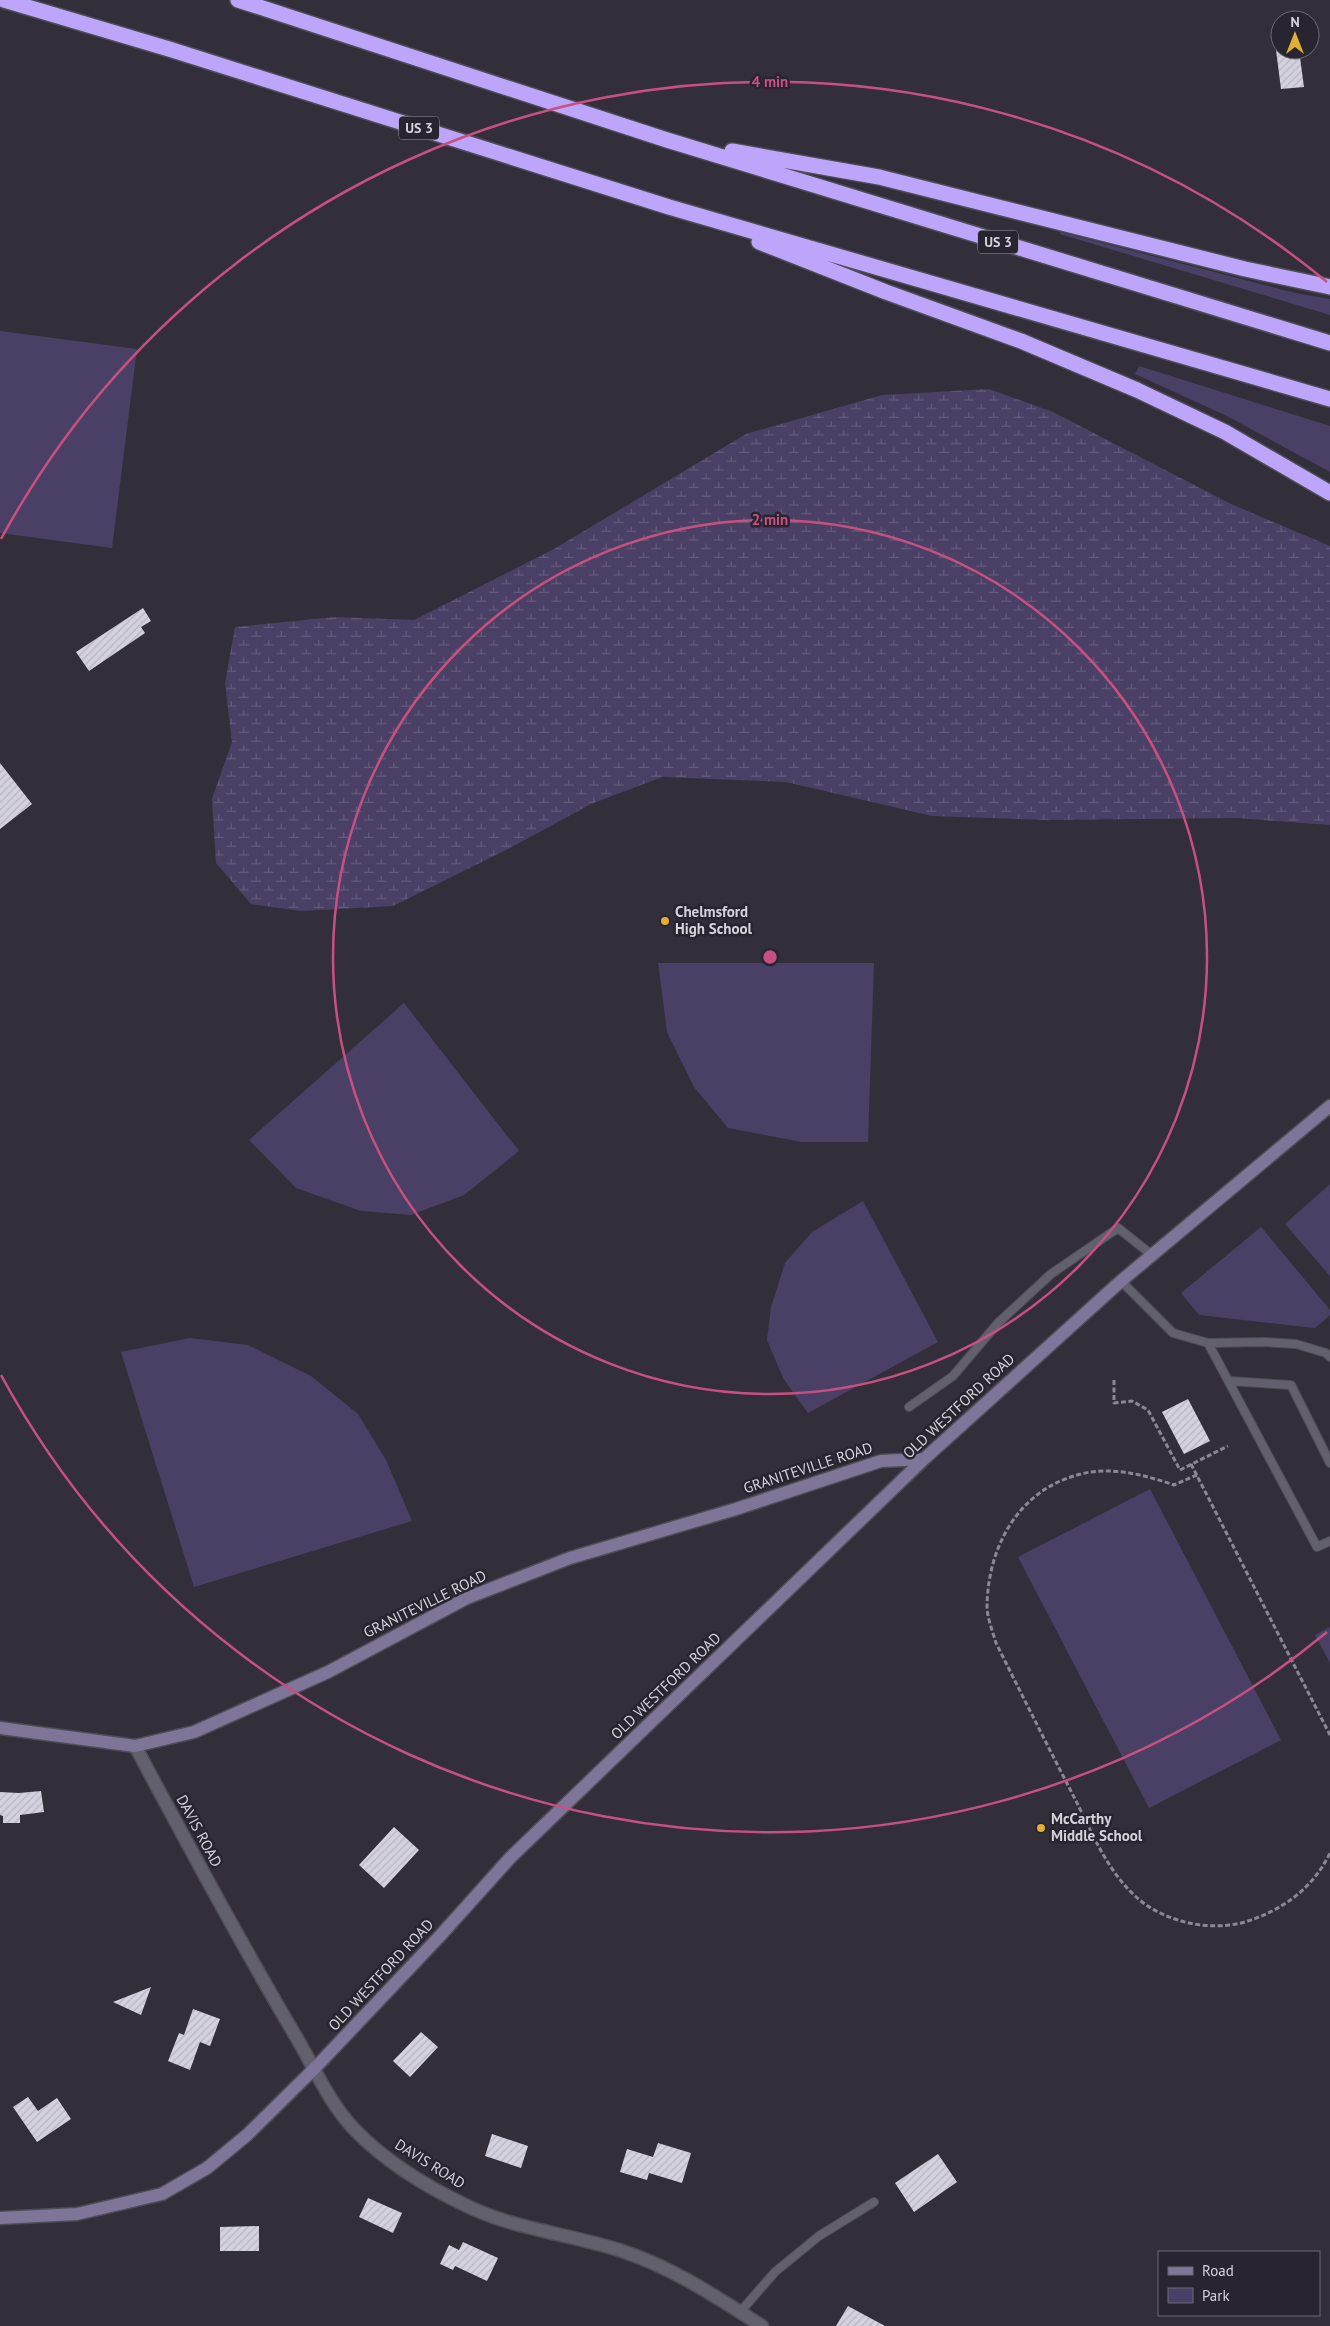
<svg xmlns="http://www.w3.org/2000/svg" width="1330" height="2326" font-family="'PT Sans',sans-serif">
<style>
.green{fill:#4a4066}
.wetland{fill:url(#wetland-marsh)}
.building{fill:url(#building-hatch)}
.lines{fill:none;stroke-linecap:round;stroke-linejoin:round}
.lane-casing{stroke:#4e4c55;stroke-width:10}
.street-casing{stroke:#4e4c55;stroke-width:15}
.secondary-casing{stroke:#4e4c55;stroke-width:15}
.highway-casing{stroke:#4e4c55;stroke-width:18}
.path{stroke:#8a8890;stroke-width:3;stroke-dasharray:5 2.5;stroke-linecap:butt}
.lane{stroke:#63606d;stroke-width:8}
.street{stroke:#63606d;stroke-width:12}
.secondary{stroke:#7e7598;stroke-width:12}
.highway{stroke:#bca5fb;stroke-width:15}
.ring{fill:none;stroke:#c85081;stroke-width:2.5}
.poi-dot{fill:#e1af34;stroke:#282530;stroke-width:2}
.labels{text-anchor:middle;stroke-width:5;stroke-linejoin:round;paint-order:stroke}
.shield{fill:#282530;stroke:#a19fa7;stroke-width:1}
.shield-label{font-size:14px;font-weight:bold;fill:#d5d3da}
.poi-label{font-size:15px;font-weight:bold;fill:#d5d3da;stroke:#282530;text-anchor:start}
.street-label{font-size:15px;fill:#d5d3da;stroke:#282530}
.centre{fill:#c85081;stroke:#282530;stroke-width:2.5}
.ring-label{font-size:15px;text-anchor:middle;font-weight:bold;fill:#c85081;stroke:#282530;stroke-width:5;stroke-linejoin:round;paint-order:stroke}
</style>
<defs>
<pattern id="wetland-marsh" width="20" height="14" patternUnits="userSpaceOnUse" patternTransform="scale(1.25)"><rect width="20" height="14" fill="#4a4066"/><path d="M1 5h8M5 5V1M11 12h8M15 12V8" fill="none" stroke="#635b7b"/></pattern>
<pattern id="building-hatch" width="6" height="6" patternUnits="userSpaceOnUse" patternTransform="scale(1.25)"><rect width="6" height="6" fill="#d5d2e0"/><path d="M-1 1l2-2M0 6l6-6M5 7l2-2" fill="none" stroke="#b7b5c0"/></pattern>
</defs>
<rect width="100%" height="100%" fill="#322f3a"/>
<path class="green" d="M 1060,232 L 1295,293 L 1330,299 L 1330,315 L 1060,234 Z
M 0,331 L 137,349 L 112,548 L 0,533 Z
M 1139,366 L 1330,426 L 1330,472 L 1227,416 L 1135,374 Z
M 658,963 L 874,963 L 868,1142 L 802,1142 L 728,1128 L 694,1087 L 667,1032 Z
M 404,1003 L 519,1151 L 464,1195 L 411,1215 L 361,1211 L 296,1188 L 249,1140 Z
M 1330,1184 L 1330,1276 L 1285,1224 Z
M 863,1201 L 938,1342 L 808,1413 L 783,1378 L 767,1340 L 771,1307 L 785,1263 L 812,1232 Z
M 1261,1227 L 1330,1310 L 1330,1315 L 1315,1328 L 1199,1315 L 1181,1293 Z
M 190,1338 L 248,1345 L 311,1376 L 358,1414 L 386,1460 L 412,1521 L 194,1587 L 121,1352 Z
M 1150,1489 L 1281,1740 L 1149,1808 L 1018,1557 Z
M 1330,1627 L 1330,1663 L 1315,1635 Z"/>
<path class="wetland" d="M 989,389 L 1053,412 L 1231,504 L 1330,546 L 1330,825 L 1237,818 L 1046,820 L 932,816 L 786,782 L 662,777 L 591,804 L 510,848 L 393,906 L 301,911 L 251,904 L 216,863 L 212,799 L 232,742 L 225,683 L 235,627 L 335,617 L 414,620 L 554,549 L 746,434 L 882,395 Z"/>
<path class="building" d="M 1276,50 L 1299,50 L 1304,87 L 1281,89 Z
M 143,608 L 151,621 L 141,627 L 145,633 L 89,671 L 76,652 Z
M 0,763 L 32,804 L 0,829 Z
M 1188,1399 L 1210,1441 L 1184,1454 L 1162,1412 Z
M 41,1791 L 44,1812 L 20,1815 L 20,1823 L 3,1823 L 3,1816 L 0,1815 L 0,1792 L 19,1793 Z
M 394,1827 L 419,1850 L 384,1888 L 359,1865 Z
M 151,1987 L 141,2015 L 113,2002 Z
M 193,2009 L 220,2019 L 210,2046 L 200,2042 L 190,2070 L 168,2061 L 179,2033 L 184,2035 Z
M 421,2032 L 438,2047 L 410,2077 L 393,2061 Z
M 28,2097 L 38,2111 L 57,2098 L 71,2119 L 37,2142 L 13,2107 Z
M 492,2134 L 528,2146 L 521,2168 L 485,2156 Z
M 658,2143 L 691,2153 L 682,2183 L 649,2173 L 647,2180 L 620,2172 L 627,2149 L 653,2157 Z
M 938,2154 L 957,2182 L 914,2212 L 895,2183 Z
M 368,2198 L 402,2213 L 393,2233 L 359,2217 Z
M 259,2226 L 259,2251 L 220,2251 L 220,2227 Z
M 463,2242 L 498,2258 L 487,2281 L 455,2266 L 453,2270 L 440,2264 L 449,2245 L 459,2250 Z
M 848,2306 L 885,2326 L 836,2326 Z"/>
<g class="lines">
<defs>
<path id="lane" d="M 1121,1281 L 1173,1333 L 1208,1343 L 1264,1342 L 1296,1344 L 1326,1353 L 1330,1357
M 1208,1343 L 1317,1547 L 1330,1541
M 1229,1381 L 1291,1385 L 1330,1463
M 909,1407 L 953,1376 L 998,1323 L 1051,1274 L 1118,1228 L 1152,1255
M 740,2312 L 775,2272 L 819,2236 L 874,2202"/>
<path id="street" d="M 135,1746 C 187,1843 239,1940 295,2035 C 314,2067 329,2103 355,2130 C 386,2162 427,2187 467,2206 C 514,2229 569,2234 619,2250 C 672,2267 715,2296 762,2326"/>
<path id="secondary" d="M 0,1728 L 135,1746 L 194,1732 L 328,1672 L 467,1598 L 570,1558 L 736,1509 L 881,1461 L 924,1459
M 0,2218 L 77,2214 L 162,2194 L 207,2168 L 247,2135 L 315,2068 L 439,1937 L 510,1858 L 924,1459 L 1121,1281 L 1330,1106"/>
<path id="highway" d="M 4,0 L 169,49 L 669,207 L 1330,399
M 238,0 L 667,140 L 1330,343
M 732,151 L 879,177 L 1245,269 L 1330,287
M 759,242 L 886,292 L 1021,341 L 1137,390 L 1225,432 L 1330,493"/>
</defs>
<use href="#lane" class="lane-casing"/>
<use href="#street" class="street-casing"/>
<use href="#secondary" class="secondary-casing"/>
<use href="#highway" class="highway-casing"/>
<path class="path" d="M 1114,1380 L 1114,1403 L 1132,1401 L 1148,1410 L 1180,1470 L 1228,1446
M 1191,1464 L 1330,1735
M 1197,1475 L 1174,1485 C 1145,1475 1111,1466 1081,1474 C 1019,1489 988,1546 987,1606 C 987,1618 993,1632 996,1643 C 1021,1693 1046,1743 1072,1793 C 1090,1828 1105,1868 1135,1896 C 1163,1922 1211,1933 1248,1921 C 1284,1909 1313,1888 1330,1853"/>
<use href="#lane" class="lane"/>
<use href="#street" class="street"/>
<use href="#secondary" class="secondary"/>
<use href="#highway" class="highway"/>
</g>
<g class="ring">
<circle cx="770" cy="957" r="437"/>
<path d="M1327 1632A875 875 0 0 1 1 1375M1 539A875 875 0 0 1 1327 282"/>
</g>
<g class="poi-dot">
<circle cx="665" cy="921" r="5"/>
<circle cx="1041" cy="1828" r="5"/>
</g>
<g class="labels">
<g class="shield">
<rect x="399" y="116.5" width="40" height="23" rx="4"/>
<rect x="978" y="230.5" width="40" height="23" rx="4"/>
</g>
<g class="shield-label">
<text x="419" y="133">US 3</text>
<text x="998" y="247">US 3</text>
</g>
<g class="poi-label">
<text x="675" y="917">Chelmsford<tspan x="675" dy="17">High School</tspan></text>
<text x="1051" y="1824">McCarthy<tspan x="1051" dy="17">Middle School</tspan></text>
</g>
<g class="street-label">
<text transform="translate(959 1406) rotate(-43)" y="5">OLD WESTFORD ROAD</text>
<text transform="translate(808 1468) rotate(-18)" y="5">GRANITEVILLE ROAD</text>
<text transform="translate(425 1604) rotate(-26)" y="5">GRANITEVILLE ROAD</text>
<text transform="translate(666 1686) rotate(-44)" y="5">OLD WESTFORD ROAD</text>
<text transform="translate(199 1831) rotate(62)" y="5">DAVIS ROAD</text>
<text transform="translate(381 1975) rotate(-47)" y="5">OLD WESTFORD ROAD</text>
<text transform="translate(430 2164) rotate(32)" y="5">DAVIS ROAD</text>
</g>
</g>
<circle cx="770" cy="957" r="8" class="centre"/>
<g class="ring-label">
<text x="770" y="87">4 min</text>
<text x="770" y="525">2 min</text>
</g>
<rect x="1158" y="2251" width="162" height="65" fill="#282530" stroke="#6d6b74"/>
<rect x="1168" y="2267" width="25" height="8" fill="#7e7598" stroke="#6d6b74"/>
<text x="1202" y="2276" font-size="15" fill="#d5d3da">Road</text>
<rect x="1168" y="2288" width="25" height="15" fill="#4a4066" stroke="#6d6b74"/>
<text x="1202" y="2301" font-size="15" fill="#d5d3da">Park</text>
<g transform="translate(1295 35)"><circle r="24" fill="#282530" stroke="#6d6b74"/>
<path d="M0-4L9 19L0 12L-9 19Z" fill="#e1af34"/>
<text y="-8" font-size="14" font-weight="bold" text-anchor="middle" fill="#d5d3da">N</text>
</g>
</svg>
